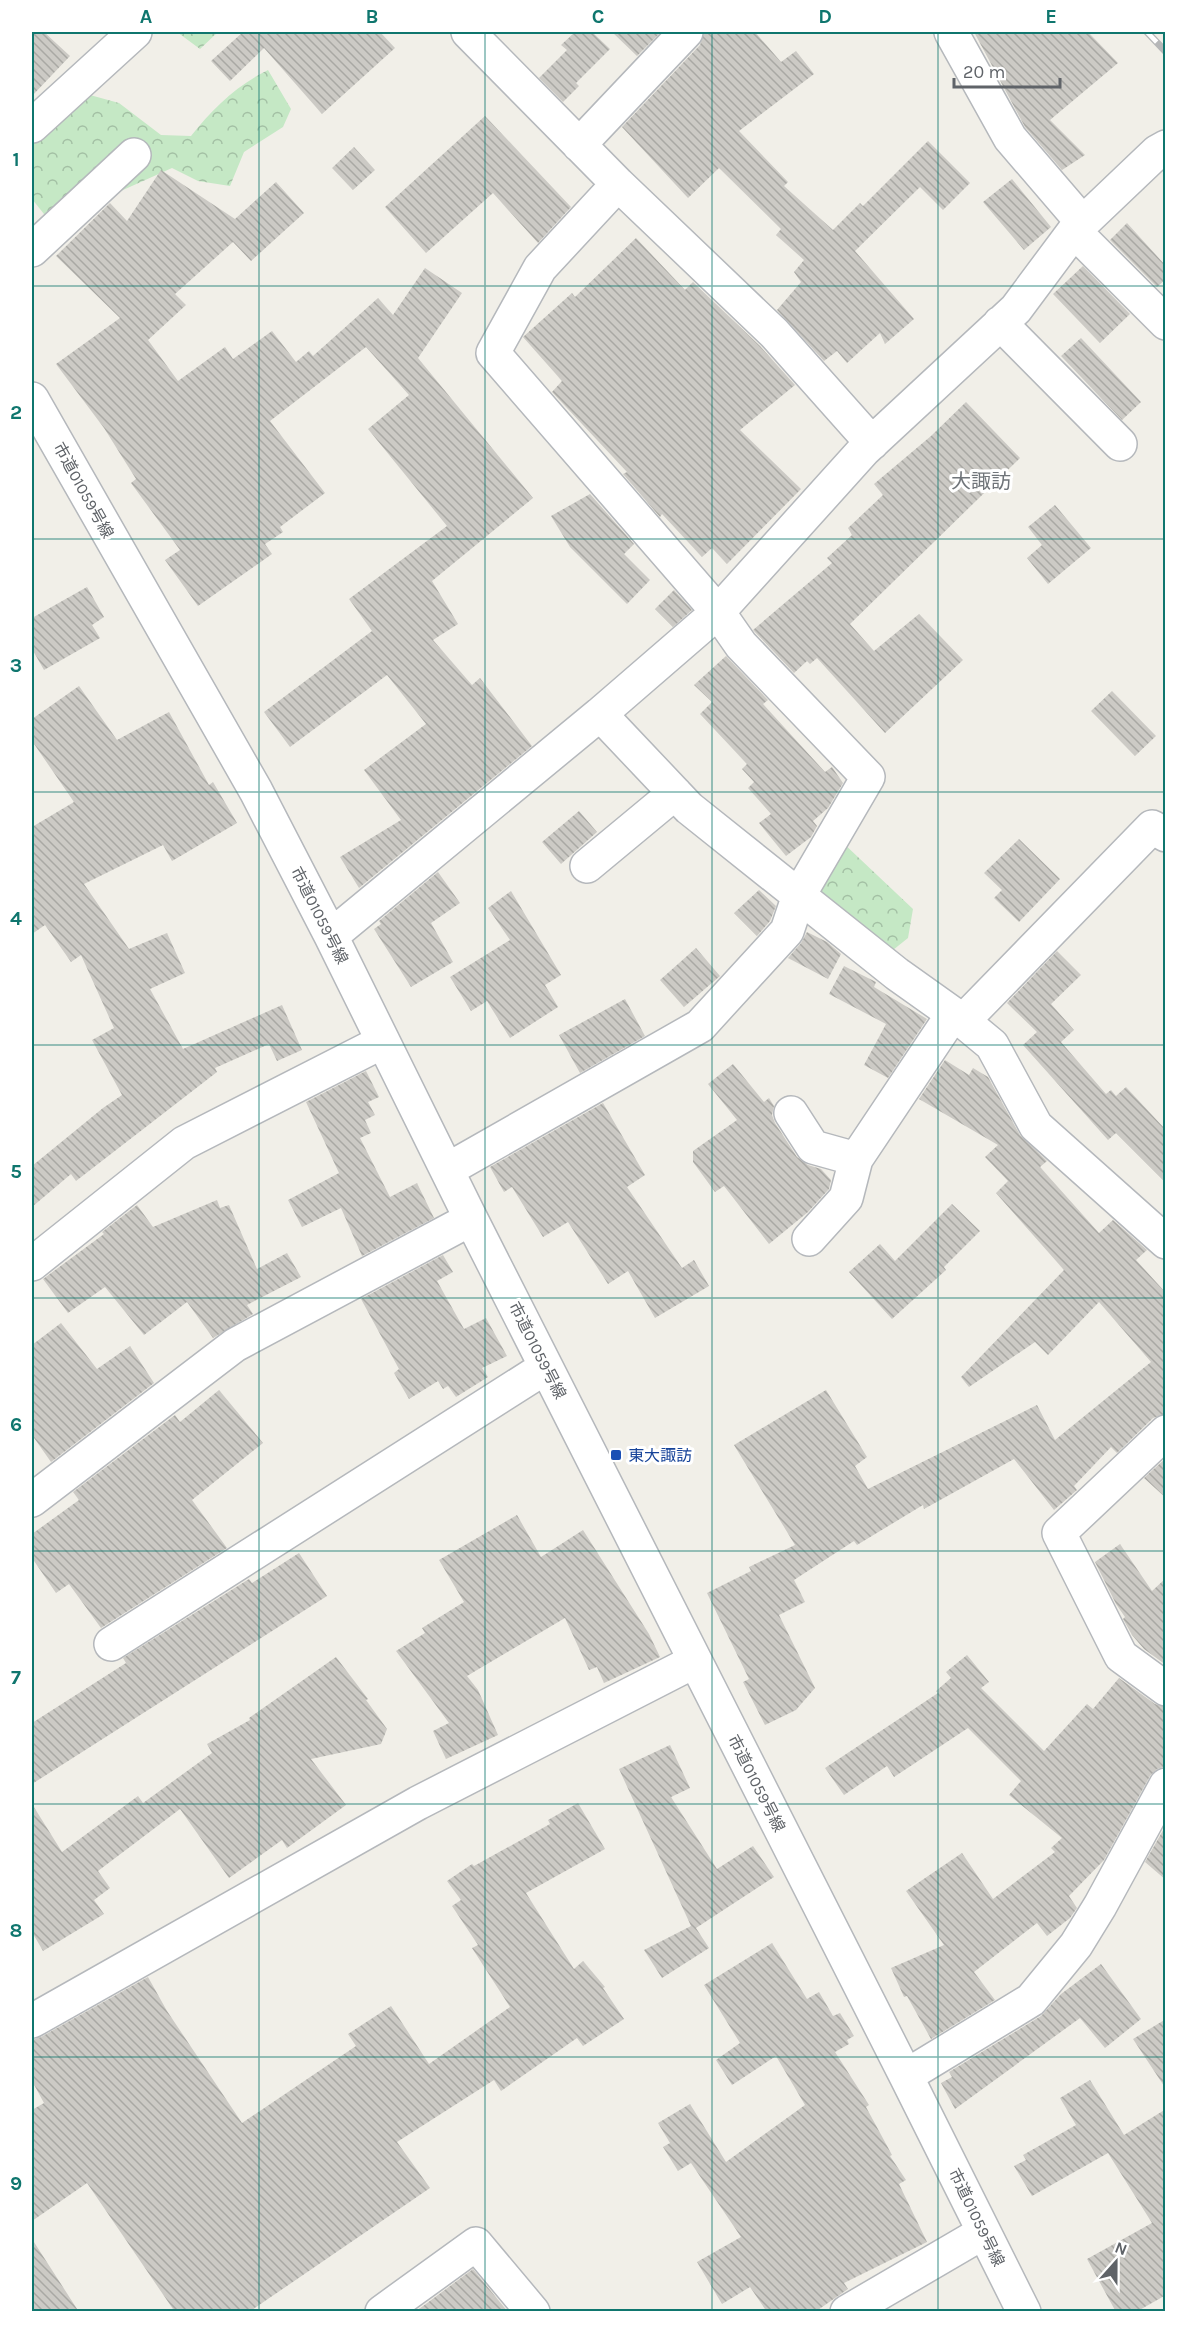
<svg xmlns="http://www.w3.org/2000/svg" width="1197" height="2343" font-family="Karla,'Noto Sans JP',sans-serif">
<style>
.forest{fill:url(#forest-crowns)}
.building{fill:url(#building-back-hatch)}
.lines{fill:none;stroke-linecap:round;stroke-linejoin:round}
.minor-casing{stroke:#b5b8bc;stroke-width:36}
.minor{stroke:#fff;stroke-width:33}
.rail-casing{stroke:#b6b7b8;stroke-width:7}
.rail{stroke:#fff;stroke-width:4.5;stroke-dasharray:14;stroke-linecap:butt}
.grid{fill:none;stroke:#0f766e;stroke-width:1.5;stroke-opacity:0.55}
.transit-dot{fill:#1a4fb4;stroke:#fff;stroke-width:2}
.labels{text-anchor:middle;stroke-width:6;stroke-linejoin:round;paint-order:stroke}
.street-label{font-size:16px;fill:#5f6368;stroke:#fff}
.transit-label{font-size:16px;fill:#164399;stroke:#fff;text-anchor:start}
.quarter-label{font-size:20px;fill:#70757a;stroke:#fff}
.neatline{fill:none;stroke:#0f766e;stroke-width:2}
.grid-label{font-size:20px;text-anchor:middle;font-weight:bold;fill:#0f766e}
</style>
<defs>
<pattern id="forest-crowns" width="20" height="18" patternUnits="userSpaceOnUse" patternTransform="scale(1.5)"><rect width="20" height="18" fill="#c5e8c5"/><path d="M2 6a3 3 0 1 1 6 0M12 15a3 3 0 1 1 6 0" fill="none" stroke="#a3c0a4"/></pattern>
<pattern id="building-back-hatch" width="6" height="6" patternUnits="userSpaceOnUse" patternTransform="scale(1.5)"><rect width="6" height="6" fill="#cccac5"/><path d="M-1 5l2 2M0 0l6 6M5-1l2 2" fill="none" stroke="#a9a8a4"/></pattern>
</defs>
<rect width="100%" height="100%" fill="#f1efe8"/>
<path class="forest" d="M 177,32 L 218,32 L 200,49 Z
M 268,70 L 291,109 L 283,127 L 244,152 L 230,186 L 198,181 L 172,168 L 103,199 L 64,239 L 32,199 L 32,145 L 90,95 L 119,103 L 161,135 L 191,136 C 212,109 237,85 268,70 Z
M 841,841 L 913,909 L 908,938 L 888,954 L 817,896 Z"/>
<path class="building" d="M 32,32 L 44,32 L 70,56 L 32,96 Z
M 243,32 L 380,32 L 395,48 L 322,114 L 264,48 L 230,81 L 211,61 Z
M 575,32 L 592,32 L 610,49 L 576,83 L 579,86 L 563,102 L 539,78 L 567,50 L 561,45 Z
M 612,32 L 661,32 L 637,56 Z
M 704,32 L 755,32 L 781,62 L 796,51 L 814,74 L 739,131 L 788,182 L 784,186 L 833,230 L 860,203 L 863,206 L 928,141 L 970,183 L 943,210 L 920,187 L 855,251 L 914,319 L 885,344 L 880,333 L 847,363 L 837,351 L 824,361 L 777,310 L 801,282 L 794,272 L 804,260 L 776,235 L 781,229 L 719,168 L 688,198 L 622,127 L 700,45 Z
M 974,32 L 1088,32 L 1118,63 L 1050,120 L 1085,155 L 1062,170 L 1025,127 Z
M 485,116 L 571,207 L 538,243 L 493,193 L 426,253 L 385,207 Z
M 354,147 L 375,170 L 353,190 L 332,168 Z
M 161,170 L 235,219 L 276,182 L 304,213 L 251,261 L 233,242 L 175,294 L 186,305 L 148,340 L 178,381 L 225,347 L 233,359 L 272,331 L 296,362 L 309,351 L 313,356 L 378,298 L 393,315 L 425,268 L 462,293 L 418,358 L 533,498 L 432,581 L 458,624 L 433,640 L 472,685 L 480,678 L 532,746 L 359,888 L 340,857 L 401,820 L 364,770 L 426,724 L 387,675 L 290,747 L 264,712 L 372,631 L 349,599 L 447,526 L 368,429 L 409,395 L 366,347 L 270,421 L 325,493 L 280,527 L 283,532 L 265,544 L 272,554 L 198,606 L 165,560 L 180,550 L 131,483 L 136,479 L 104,428 L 56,364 L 120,318 L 56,256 L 110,203 L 127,221 Z
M 1012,179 L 1051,227 L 1024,250 L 983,202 Z
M 1127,223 L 1166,266 L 1166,279 L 1157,287 L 1110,240 Z
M 636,238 L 685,290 L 693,282 L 760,346 L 795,385 L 740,430 L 801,489 L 727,564 L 712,548 L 702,557 L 662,514 L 660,517 L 623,474 L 627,472 L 552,392 L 562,381 L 523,337 L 572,293 L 575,297 Z
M 1083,266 L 1130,314 L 1100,343 L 1053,294 Z
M 1081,338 L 1141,402 L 1122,420 L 1061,356 Z
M 966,402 L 1020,458 L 850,624 L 874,651 L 919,614 L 963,660 L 885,733 L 817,658 L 810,664 L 807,661 L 794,673 L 753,630 L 832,563 L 827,558 L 852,535 L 848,528 L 883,495 L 874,484 L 931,436 Z
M 590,494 L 634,544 L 624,554 L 650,580 L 627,604 L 570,547 L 551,516 Z
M 1055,505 L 1091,548 L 1048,584 L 1027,558 L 1042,545 L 1028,527 Z
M 87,587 L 104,617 L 92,625 L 100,638 L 44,670 L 32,649 L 32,618 Z
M 674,590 L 692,610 L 673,627 L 655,609 Z
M 726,656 L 768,700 L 763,704 L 825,772 L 832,767 L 843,783 L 828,808 L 813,821 L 817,826 L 811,837 L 786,856 L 759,823 L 771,814 L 748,788 L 754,782 L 742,769 L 747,764 L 700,714 L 712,702 L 694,685 Z
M 79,686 L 117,740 L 169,712 L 209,785 L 213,782 L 237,823 L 172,861 L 163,845 L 84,884 L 129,949 L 167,933 L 185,973 L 150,989 L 183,1049 L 282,1005 L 302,1050 L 277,1061 L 269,1044 L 215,1068 L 217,1072 L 76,1181 L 71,1174 L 32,1207 L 32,1166 L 103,1108 L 122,1095 L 92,1040 L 114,1028 L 81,955 L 71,962 L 45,925 L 32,934 L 32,827 L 74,802 L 32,741 L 32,719 Z
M 1112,691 L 1156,736 L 1135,756 L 1091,711 Z
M 579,811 L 597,832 L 561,864 L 542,842 Z
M 1019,839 L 1060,879 L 1019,922 L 994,898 L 1002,890 L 984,873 Z
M 438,872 L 460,903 L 431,923 L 453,962 L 411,987 L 374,929 L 381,924 L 379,921 Z
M 759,890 L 776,906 L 770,921 L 757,936 L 734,913 Z
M 511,891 L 561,975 L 545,985 L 558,1007 L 510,1038 L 487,1001 L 471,1011 L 450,977 L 510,940 L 488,908 Z
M 807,932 L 827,942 L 841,954 L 828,979 L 788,958 L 801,943 Z
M 696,948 L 720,976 L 684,1007 L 660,980 Z
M 1057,951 L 1081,975 L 1051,1004 L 1074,1030 L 1061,1042 L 1106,1094 L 1111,1090 L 1116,1096 L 1126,1087 L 1166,1130 L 1166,1183 L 1116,1133 L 1108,1140 L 1023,1045 L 1037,1032 L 1007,1003 Z
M 844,966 L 876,982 L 874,987 L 927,1019 L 888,1078 L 864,1065 L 886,1024 L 829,994 Z
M 625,999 L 645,1036 L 580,1073 L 559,1035 Z
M 945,1060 L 969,1075 L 973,1068 L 988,1077 L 1020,1135 L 1047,1161 L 1040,1167 L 1099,1233 L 1113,1220 L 1147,1250 L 1136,1260 L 1166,1293 L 1166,1414 L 1153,1418 L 1117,1453 L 1111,1447 L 1074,1486 L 1077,1490 L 1054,1510 L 1014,1459 L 924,1509 L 923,1505 L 857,1545 L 854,1541 L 794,1580 L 805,1602 L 779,1615 L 815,1688 L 796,1710 L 765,1725 L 743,1682 L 749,1679 L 707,1593 L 751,1571 L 749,1567 L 795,1545 L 734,1445 L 826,1390 L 867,1457 L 855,1466 L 868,1489 L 1037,1405 L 1055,1440 L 1151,1362 L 1099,1302 L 1048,1355 L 1035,1342 L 969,1387 L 961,1377 L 1064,1270 L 996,1193 L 1008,1181 L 985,1157 L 998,1145 L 919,1099 Z
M 733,1064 L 764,1102 L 769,1098 L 774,1106 L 772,1115 L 775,1123 L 797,1157 L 808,1165 L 821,1169 L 831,1180 L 829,1189 L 808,1212 L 769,1244 L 724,1186 L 715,1192 L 693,1162 L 693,1151 L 737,1120 L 708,1084 Z
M 366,1071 L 379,1097 L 368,1102 L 375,1115 L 365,1120 L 371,1133 L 360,1138 L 390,1197 L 417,1183 L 434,1218 L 362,1256 L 341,1208 L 302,1227 L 288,1200 L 339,1173 L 306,1102 Z
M 603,1103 L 645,1175 L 627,1187 L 682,1268 L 694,1260 L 709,1286 L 655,1318 L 628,1271 L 608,1284 L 568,1222 L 543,1237 L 512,1187 L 504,1192 L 490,1167 Z
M 217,1200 L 220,1208 L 229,1205 L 257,1269 L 287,1253 L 301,1277 L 247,1305 L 253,1314 L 213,1338 L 187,1302 L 144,1335 L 105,1287 L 68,1313 L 43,1279 L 104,1234 L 102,1232 L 137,1205 L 153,1227 Z
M 952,1204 L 980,1231 L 944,1267 L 946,1270 L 892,1319 L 849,1272 L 880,1244 L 895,1261 Z
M 443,1255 L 453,1272 L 437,1281 L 464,1329 L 486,1318 L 507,1356 L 482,1368 L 488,1377 L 456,1397 L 448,1386 L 443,1389 L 438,1381 L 409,1399 L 394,1373 L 399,1369 L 361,1299 Z
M 61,1323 L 97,1369 L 130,1346 L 154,1383 L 51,1462 L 32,1435 L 32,1345 Z
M 219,1390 L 263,1443 L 192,1500 L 227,1548 L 101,1628 L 69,1584 L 56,1593 L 32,1558 L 32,1534 L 79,1500 L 73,1492 L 175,1415 L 180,1422 Z
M 1166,1458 L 1166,1498 L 1144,1478 Z
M 517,1515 L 541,1557 L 583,1530 L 649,1634 L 660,1657 L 604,1683 L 597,1667 L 589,1670 L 565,1618 L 467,1676 L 478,1690 L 498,1735 L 446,1759 L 433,1731 L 449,1723 L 396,1651 L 425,1633 L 422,1628 L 464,1602 L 439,1560 Z
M 1120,1544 L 1152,1591 L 1166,1578 L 1166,1665 L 1144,1649 L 1132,1635 L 1123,1619 L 1125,1617 L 1116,1604 L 1095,1562 Z
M 299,1553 L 327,1596 L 32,1784 L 32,1723 L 126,1663 L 123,1658 L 249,1579 L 252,1583 Z
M 967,1655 L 989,1682 L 981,1688 L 1044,1751 L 1087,1704 L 1093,1709 L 1119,1678 L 1155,1704 L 1166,1707 L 1166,1766 L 1157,1769 L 1150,1776 L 1104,1860 L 1069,1896 L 1077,1908 L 1070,1918 L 1047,1936 L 1037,1923 L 974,1972 L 995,2000 L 931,2039 L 907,1996 L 904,1997 L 891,1968 L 944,1945 L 906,1891 L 962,1853 L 993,1899 L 1055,1852 L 1051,1848 L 1062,1838 L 1009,1795 L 1021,1781 L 968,1728 L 894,1777 L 887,1766 L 844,1795 L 825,1768 L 938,1693 L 936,1691 L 951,1678 L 946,1672 Z
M 336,1657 L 368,1699 L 366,1700 L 387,1729 L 381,1744 L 311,1759 L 346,1805 L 287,1848 L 282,1840 L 229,1878 L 180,1809 L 98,1871 L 110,1888 L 94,1900 L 104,1914 L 43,1951 L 32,1932 L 32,1804 L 62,1852 L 138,1796 L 143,1803 L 212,1753 L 207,1744 L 250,1720 L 249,1718 Z
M 670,1745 L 690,1788 L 671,1797 L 717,1869 L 753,1846 L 774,1877 L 696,1928 L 709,1948 L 662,1978 L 644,1950 L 691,1926 L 619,1769 Z
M 578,1803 L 605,1849 L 526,1893 L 574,1969 L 583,1961 L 605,1987 L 603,1988 L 624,2019 L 583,2046 L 577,2038 L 501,2091 L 494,2080 L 397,2142 L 430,2188 L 249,2312 L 175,2312 L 87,2183 L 32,2221 L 32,2110 L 44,2103 L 32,2081 L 32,2040 L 41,2037 L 148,1977 L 167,2011 L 242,2123 L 356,2046 L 348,2034 L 391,2006 L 429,2064 L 510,2007 L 472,1948 L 478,1945 L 452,1906 L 461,1900 L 447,1881 L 472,1864 L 474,1866 L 550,1824 L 548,1820 Z
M 1166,1825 L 1166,1880 L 1145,1862 Z
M 772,1943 L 807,1999 L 819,1992 L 833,2016 L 840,2013 L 854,2036 L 847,2040 L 849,2044 L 835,2052 L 869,2105 L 866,2107 L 892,2155 L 890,2156 L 906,2180 L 899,2184 L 927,2242 L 844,2283 L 848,2289 L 815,2312 L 767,2312 L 750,2287 L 722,2304 L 697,2262 L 741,2237 L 691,2163 L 678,2171 L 663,2147 L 670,2143 L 658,2123 L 690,2104 L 726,2162 L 805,2105 L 776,2056 L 732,2085 L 716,2060 L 740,2043 L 704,1985 Z
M 1101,1964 L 1141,2019 L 1105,2048 L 1080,2018 L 955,2109 L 941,2083 L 952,2077 L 949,2072 L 1041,2016 L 1061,1994 Z
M 1166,2019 L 1166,2089 L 1133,2039 Z
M 1090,2080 L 1124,2135 L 1166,2109 L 1166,2295 L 1136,2312 L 1116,2312 L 1087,2259 L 1152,2223 L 1108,2153 L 1032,2196 L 1014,2166 L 1026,2160 L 1023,2155 L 1076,2125 L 1060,2098 Z
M 32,2239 L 79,2312 L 32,2312 Z
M 473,2269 L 508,2312 L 415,2312 Z"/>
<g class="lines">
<defs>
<path id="minor" d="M 951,32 L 1010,138 L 1083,223
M 32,126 L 135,32
M 579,145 L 686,32
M 618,184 L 774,333 L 872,443
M 1074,231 L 1166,323
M 32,250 L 134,155
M 1000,323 L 1120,444
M 32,399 L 256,791 L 331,936 L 471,1219 L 906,2076 L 1024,2312
M 600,714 L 689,808 L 897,974 L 963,1021
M 1166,835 L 1152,827 L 963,1021 L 992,1045 L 1036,1126 L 1166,1242
M 587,866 L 675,793
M 331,936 L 600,714 L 718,612 L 864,450 L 1016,309 L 1074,231 L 1157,152 L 1166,147
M 791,1113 L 813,1147 L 856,1159
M 447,1170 L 700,1026 L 787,931 L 799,895 L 868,777 L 741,645 L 718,612 L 493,353 L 540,268 L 618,184 L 468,32
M 809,1239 L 846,1198 L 856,1159 L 953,1014
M 32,1264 L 184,1143 L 382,1042
M 1166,1432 L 1059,1533 L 1121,1656 L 1166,1689
M 32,1500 L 235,1345 L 471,1219
M 111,1644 L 546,1367
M 32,2021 L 418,1803 L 695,1661
M 906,2076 L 1031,2000 L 1076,1945 L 1100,1906 L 1166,1785
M 382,2312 L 476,2244 L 533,2312
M 847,2312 L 984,2232"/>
</defs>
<use href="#minor" class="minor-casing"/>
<use href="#minor" class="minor"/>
<defs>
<path id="rail" d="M 1147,32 L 1166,52"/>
</defs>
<use href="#rail" class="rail-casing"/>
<use href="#rail" class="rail"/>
</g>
<path class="grid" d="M 259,32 L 259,2312M 485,32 L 485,2312M 712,32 L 712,2312M 938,32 L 938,2312M 32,286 L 1166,286M 32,539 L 1166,539M 32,792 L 1166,792M 32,1045 L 1166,1045M 32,1298 L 1166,1298M 32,1551 L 1166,1551M 32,1804 L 1166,1804M 32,2057 L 1166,2057"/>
<rect class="transit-dot" x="610" y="1449" width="12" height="12" rx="3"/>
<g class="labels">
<g class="street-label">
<text transform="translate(84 490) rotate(61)" y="6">市道01059号線</text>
<text transform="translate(320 915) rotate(63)" y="6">市道01059号線</text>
<text transform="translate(538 1350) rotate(63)" y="6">市道01059号線</text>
<text transform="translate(757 1783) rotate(63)" y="6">市道01059号線</text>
<text transform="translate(977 2217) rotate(64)" y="6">市道01059号線</text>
</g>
<g class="transit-label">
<text x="628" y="1461">東大諏訪</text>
</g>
<g class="quarter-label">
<text x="981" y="488">大諏訪</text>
</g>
</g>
<rect width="1197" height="2343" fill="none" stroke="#ffffff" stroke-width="66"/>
<g transform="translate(1116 2262) rotate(21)" stroke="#ffffff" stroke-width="4.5" paint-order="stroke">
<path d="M0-4.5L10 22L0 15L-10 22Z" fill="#5f6368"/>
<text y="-9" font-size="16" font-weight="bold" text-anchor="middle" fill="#5f6368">N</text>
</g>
<path d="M954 78v9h106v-9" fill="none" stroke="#5f6368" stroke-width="3"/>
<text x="963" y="78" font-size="18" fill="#5f6368" stroke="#ffffff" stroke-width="4.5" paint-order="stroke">20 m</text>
<rect x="33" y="33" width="1131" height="2277" class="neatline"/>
<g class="grid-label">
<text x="146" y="23">A</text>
<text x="372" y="23">B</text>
<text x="598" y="23">C</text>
<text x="825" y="23">D</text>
<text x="1051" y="23">E</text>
<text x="16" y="166">1</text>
<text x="16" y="419">2</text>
<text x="16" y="672">3</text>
<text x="16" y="925">4</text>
<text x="16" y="1178">5</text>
<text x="16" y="1431">6</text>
<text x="16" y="1684">7</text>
<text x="16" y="1937">8</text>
<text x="16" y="2190">9</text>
</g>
</svg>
